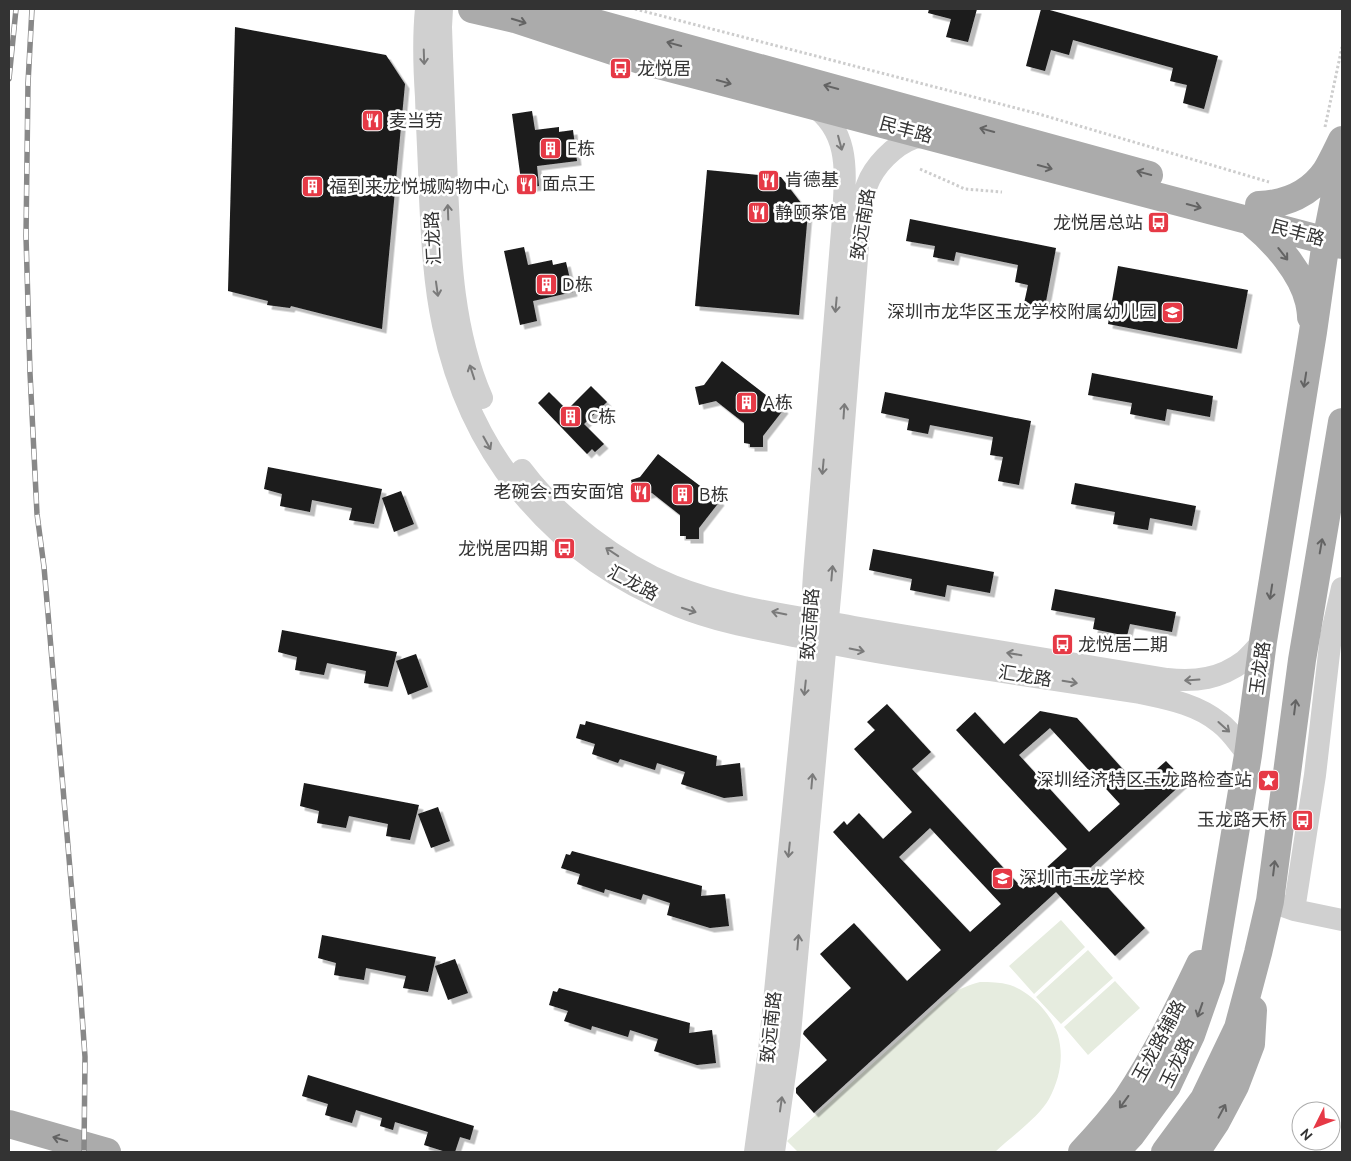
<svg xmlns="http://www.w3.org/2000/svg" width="1351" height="1161" font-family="Ubuntu,'Noto Sans SC',sans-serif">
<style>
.green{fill:#e6ecdf}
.building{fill:#1a1a1a;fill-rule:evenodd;filter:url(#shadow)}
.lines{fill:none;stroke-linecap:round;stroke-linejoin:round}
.path{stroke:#cdcdcd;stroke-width:3;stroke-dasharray:2.5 2.5;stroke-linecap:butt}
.minor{stroke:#d0d0d0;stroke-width:22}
.major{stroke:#ababab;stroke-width:28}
.rail-casing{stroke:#888;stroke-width:5.5}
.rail{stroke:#fff;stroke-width:4;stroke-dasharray:11;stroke-linecap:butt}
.oneway{stroke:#636363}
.oneway2{stroke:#7a7a7a}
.labels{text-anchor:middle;stroke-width:5;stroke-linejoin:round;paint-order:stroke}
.poi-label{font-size:18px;fill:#333;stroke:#fff;text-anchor:start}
.street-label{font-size:18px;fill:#333;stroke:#fff}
</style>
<defs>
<filter id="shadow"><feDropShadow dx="4.5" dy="4.5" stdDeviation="0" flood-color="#0004"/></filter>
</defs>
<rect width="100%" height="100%" fill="#fff"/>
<path class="green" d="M 1061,920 L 1085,947 L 1034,994 L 1009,966 Z
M 1088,950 L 1113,978 L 1061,1024 L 1036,997 Z
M 1115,981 L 1140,1008 L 1088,1055 L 1064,1027 Z
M 980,982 C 990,982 1000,982 1010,985 C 1024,990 1035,999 1044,1010 C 1066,1036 1065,1069 1049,1099 C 1040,1116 1010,1138 995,1152 L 798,1152 L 787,1141 L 942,1001 C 954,991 965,986 980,982 Z"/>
<path class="building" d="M 929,9 L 977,9 L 968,42 L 946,37 L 951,19 L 928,13 Z
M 1041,9 L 1046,9 L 1218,56 L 1204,109 L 1183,103 L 1187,85 L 1170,81 L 1173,68 L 1073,40 L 1069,55 L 1051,50 L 1045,71 L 1026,66 Z
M 235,27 L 386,55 L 405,84 L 382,329 L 291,306 L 290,308 L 267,305 L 268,301 L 228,291 Z
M 532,111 L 535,130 L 559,127 L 559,132 L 573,130 L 577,161 L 537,166 L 539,186 L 522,188 L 512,114 Z
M 707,170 L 781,177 L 808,212 L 799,315 L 695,306 Z
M 910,219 L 1056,248 L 1044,312 L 1023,308 L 1028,285 L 1015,282 L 1018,265 L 956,252 L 954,261 L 933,257 L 935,246 L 906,241 Z
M 524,247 L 528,265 L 552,260 L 553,265 L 566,262 L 573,292 L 533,301 L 537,321 L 520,325 L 504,251 Z
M 1118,266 L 1248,290 L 1237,349 L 1108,324 Z
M 722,361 L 784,409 L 763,436 L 763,447 L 750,447 L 750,444 L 744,443 L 744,423 L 716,401 L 699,405 L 695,387 L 704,385 Z
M 1092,373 L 1213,396 L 1210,417 L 1167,409 L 1165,421 L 1130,414 L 1132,403 L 1088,395 Z
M 591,386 L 607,402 L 584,424 L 604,444 L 595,452 L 592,449 L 587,454 L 538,403 L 549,392 L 567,410 Z
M 885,392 L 1031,421 L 1019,485 L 998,481 L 1003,457 L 990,455 L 993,437 L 930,425 L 928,434 L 907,430 L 909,419 L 881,413 Z
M 658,454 L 720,501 L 699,528 L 699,539 L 686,539 L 686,536 L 680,536 L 680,515 L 652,493 L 635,497 L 631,480 L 640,477 Z
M 268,467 L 382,489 L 374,524 L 349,520 L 352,508 L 312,500 L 310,512 L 280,506 L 282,494 L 264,489 Z
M 1075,483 L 1196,506 L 1192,526 L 1150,518 L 1148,530 L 1113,524 L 1115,512 L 1071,504 Z
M 401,491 L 414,524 L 394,532 L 382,498 Z
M 873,549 L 994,572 L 990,593 L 947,585 L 945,597 L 910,590 L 912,579 L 869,570 Z
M 1055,589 L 1176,612 L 1172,632 L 1130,624 L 1127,636 L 1093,629 L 1095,618 L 1051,610 Z
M 282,630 L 397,652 L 388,687 L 364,683 L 366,671 L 327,663 L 324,675 L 295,670 L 297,657 L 278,652 Z
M 416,654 L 428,687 L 408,695 L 396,661 Z
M 887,704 L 931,752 L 912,769 L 1023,889 L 1067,849 L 956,730 L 975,712 L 1004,744 L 1040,711 L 1077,718 L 1138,786 L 1166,761 L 1185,781 L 1090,868 L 1145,928 L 1115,956 L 1056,892 L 814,1113 L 796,1093 L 796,1088 L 827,1060 L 803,1034 L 804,1031 L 851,988 L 820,954 L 854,923 L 907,981 L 941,950 L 833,832 L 844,821 L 847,825 L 859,813 L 883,839 L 912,812 L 854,749 L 875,730 L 867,722 ZM 1050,728 L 1120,804 L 1089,832 L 1019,755 ZM 930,828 L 1001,904 L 970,932 L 899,857 Z
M 586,721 L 717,756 L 716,766 L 740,763 L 743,796 L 724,798 L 681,784 L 685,772 L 657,763 L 655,770 L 620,759 L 618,763 L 592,754 L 595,744 L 576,738 L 580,724 L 585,725 Z
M 304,783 L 419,805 L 410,840 L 386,836 L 388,824 L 349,816 L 346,828 L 317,823 L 319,811 L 300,806 Z
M 438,807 L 450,841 L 431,848 L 418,814 Z
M 572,851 L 702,886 L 701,896 L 725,894 L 729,926 L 710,928 L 667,915 L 670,903 L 643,894 L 641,900 L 605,889 L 604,893 L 577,884 L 580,874 L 561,868 L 566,854 L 570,855 Z
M 322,935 L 436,957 L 428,992 L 403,988 L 406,976 L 366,968 L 364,980 L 334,975 L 336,963 L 318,958 Z
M 455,959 L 468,993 L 448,1000 L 435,966 Z
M 559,988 L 690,1023 L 689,1033 L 712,1030 L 716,1063 L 697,1065 L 654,1051 L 658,1039 L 630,1030 L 628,1037 L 592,1026 L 591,1030 L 564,1021 L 568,1011 L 549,1005 L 553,991 L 557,992 Z
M 308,1075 L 474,1126 L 470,1140 L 460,1137 L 455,1152 L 446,1152 L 424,1145 L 428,1132 L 395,1122 L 393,1130 L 380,1126 L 382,1118 L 356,1110 L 352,1123 L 325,1115 L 328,1104 L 302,1096 Z"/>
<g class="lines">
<path class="path" d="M 635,9 L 1039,114 L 1269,182
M 1325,127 L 1342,47
M 920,169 L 965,189 L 1002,192"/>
<path class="minor" d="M 426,9 C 423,38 424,67 426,97 C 427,130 429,163 430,197 C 432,240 434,283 443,325 C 470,456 554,556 678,606 C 720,623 765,630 809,639 C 863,651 917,659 971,667 C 1027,676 1083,684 1140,693 C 1168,699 1197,704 1220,723 C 1231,731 1239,744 1248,755
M 442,9 L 441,27 L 442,56 C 444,99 445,142 447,185 C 450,257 453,332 482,398
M 522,470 C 557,517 619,564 673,586 C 731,609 794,616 854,627 C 958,645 1062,662 1167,679 C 1196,682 1220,679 1244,661 C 1251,655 1257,648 1263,641
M 1280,905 L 1294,910 L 1342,920
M 1294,910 L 1315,775 L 1331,636 L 1342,588
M 755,1152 L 770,1042 L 810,639 L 814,574 L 843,218 C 845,175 852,133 812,105
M 774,1152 L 789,1045 L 832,575 L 860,220 C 861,209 863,197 867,185 C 874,166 894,145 914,138 C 918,137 924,137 929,136"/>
<path class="major" d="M 472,9 L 515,19 L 643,61 L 1342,245
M 545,9 L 1149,175
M 1259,205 C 1285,204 1310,194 1326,171 C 1332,161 1337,150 1342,140
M 1252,223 C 1275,242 1302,272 1309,302 C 1310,307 1311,312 1311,317
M 9,1124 L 107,1152
M 1082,1152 C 1098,1135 1113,1118 1127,1099 C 1155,1057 1178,1010 1200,964
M 1115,1152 L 1131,1135 L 1167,1086 L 1191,1035 L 1211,978 L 1248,755 L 1263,641 L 1313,332 L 1326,241 L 1342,160
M 1165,1152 L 1204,1099 L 1238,1028 L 1258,953 L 1270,901 L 1302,660 L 1342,422
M 1196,1152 L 1216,1122 L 1235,1086 L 1251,1044 L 1253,1010"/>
<defs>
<path id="rail" d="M 32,9 L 28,83 L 26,236 L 30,373 L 37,514 L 44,567 L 80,986 L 85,1057 L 84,1152
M 9,79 L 16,9"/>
</defs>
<use href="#rail" class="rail-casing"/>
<use href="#rail" class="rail"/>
</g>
<defs><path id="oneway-shaft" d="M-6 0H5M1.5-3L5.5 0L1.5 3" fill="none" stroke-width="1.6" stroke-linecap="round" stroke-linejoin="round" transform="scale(1.25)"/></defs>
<g class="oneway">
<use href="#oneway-shaft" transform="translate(519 21) rotate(17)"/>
<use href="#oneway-shaft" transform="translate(674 44) rotate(-165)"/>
<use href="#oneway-shaft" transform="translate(724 82) rotate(15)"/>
<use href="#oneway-shaft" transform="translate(831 87) rotate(-165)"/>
<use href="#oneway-shaft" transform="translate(987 130) rotate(-165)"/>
<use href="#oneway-shaft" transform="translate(1045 167) rotate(15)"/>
<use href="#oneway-shaft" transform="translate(1144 173) rotate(-165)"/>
<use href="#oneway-shaft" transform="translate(1194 206) rotate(15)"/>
<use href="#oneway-shaft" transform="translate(1283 254) rotate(52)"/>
<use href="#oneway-shaft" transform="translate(1305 380) rotate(99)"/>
<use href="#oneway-shaft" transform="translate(1321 546) rotate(-80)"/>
<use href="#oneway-shaft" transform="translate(1271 592) rotate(99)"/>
<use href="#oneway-shaft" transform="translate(1295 707) rotate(-83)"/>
<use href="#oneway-shaft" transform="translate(1274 868) rotate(-83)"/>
<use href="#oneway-shaft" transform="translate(1200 1010) rotate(109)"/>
<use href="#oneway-shaft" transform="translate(1124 1102) rotate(126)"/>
<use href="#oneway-shaft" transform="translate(1222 1111) rotate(-62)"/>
<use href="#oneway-shaft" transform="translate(60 1139) rotate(-164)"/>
</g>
<g class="oneway2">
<use href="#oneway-shaft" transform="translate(424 57) rotate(88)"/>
<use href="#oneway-shaft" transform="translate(840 143) rotate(75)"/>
<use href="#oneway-shaft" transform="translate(448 212) rotate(-92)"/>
<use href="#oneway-shaft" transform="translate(437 289) rotate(82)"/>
<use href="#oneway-shaft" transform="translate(836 305) rotate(95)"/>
<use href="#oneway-shaft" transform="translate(472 372) rotate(-108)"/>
<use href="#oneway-shaft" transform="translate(844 411) rotate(-86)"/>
<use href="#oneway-shaft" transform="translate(487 443) rotate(61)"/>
<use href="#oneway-shaft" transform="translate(823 467) rotate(95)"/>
<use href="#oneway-shaft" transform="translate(612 552) rotate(-146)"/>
<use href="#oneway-shaft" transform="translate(832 573) rotate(-85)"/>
<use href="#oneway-shaft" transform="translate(689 610) rotate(18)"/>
<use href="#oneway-shaft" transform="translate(779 613) rotate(-169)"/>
<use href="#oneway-shaft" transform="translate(857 650) rotate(12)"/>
<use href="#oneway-shaft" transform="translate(1014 654) rotate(-171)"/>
<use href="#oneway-shaft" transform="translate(1192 680) rotate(176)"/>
<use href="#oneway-shaft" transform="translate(1070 682) rotate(9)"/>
<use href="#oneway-shaft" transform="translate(805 688) rotate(96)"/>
<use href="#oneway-shaft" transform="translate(1224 727) rotate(42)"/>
<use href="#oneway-shaft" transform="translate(812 781) rotate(-85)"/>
<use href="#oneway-shaft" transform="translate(789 850) rotate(96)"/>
<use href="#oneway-shaft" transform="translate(798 942) rotate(-85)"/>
<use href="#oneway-shaft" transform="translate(781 1104) rotate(-82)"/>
</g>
<defs>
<symbol id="bus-square" viewBox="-11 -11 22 22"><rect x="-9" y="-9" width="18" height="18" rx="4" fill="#e63946" stroke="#fff"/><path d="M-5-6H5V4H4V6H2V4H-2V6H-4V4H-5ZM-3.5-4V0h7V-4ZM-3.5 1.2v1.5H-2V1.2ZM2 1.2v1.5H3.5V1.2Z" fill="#fff"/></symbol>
<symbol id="restaurant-square" viewBox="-11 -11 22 22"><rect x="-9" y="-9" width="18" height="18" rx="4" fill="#e63946" stroke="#fff"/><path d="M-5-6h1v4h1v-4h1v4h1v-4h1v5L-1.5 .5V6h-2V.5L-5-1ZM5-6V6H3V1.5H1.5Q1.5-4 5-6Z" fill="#fff"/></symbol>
<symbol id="building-square" viewBox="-11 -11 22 22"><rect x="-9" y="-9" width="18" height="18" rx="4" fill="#e63946" stroke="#fff"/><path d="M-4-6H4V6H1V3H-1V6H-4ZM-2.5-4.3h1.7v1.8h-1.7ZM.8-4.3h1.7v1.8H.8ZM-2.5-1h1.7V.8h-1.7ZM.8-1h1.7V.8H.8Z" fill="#fff"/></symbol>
<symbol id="school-square" viewBox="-11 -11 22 22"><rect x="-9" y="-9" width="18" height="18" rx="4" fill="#e63946" stroke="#fff"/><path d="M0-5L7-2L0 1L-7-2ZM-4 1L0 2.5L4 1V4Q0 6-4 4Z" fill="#fff"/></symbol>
<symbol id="sight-square" viewBox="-11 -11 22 22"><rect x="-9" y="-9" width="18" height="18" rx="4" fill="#e63946" stroke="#fff"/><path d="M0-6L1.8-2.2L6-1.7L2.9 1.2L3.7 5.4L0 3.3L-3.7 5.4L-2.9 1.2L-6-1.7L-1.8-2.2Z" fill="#fff"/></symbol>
</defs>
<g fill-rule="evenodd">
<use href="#bus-square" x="608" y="56" width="25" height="25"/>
<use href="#restaurant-square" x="360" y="108" width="25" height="25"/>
<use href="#building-square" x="538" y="136" width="25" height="25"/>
<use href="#restaurant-square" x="756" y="168" width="25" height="25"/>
<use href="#restaurant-square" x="514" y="172" width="25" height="25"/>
<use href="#building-square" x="300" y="174" width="25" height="25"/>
<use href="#restaurant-square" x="746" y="200" width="25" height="25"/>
<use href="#bus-square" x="1146" y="210" width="25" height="25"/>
<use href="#building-square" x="534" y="272" width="25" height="25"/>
<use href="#school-square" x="1160" y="300" width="25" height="25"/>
<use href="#building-square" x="734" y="390" width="25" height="25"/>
<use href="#building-square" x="558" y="404" width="25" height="25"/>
<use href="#restaurant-square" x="628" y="480" width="25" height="25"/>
<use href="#building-square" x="670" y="482" width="25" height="25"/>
<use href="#bus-square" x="552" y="536" width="25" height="25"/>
<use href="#bus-square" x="1050" y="632" width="25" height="25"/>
<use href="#sight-square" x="1256" y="768" width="25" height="25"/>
<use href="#bus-square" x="1290" y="808" width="25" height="25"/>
<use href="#school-square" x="990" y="866" width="25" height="25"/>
</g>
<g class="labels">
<g class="poi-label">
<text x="637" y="75">龙悦居</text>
<text x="389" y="127">麦当劳</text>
<text x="567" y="155">E栋</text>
<text x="785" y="186">肯德基</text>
<text x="542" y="190">面点王</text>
<text x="329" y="193">福到来龙悦城购物中心</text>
<text x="775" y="219">静颐茶馆</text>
<text x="1143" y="229" text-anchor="end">龙悦居总站</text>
<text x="562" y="291">D栋</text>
<text x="1157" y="318" text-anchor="end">深圳市龙华区玉龙学校附属幼儿园</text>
<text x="763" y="409">A栋</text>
<text x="587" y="423">C栋</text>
<text x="624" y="498" text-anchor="end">老碗会·西安面馆</text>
<text x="699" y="501">B栋</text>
<text x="548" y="555" text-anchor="end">龙悦居四期</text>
<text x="1078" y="651">龙悦居二期</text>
<text x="1252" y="786" text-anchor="end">深圳经济特区玉龙路检查站</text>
<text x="1287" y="826" text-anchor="end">玉龙路天桥</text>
<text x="1019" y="884">深圳市玉龙学校</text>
</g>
<g class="street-label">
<text transform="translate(906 130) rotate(15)" y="6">民丰路</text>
<text transform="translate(863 224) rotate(-81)" y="6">致远南路</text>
<text transform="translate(1298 233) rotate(15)" y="6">民丰路</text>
<text transform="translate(433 238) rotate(-93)" y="6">汇龙路</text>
<text transform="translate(633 583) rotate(28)" y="6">汇龙路</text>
<text transform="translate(810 624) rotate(-86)" y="6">致远南路</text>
<text transform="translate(1260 668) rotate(-82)" y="6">玉龙路</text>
<text transform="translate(1025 676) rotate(9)" y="6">汇龙路</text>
<text transform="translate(771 1027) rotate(-84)" y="6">致远南路</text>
<text transform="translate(1159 1041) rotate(-61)" y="6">玉龙路辅路</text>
<text transform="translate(1177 1062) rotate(-64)" y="6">玉龙路</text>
</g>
</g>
<rect width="1351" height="1161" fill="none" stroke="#333333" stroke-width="20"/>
<g transform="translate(1316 1126) rotate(228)"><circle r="24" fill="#ffffff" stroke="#adadad"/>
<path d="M0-4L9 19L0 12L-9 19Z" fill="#e63946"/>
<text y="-8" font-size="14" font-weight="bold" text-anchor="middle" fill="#333333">N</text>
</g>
</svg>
